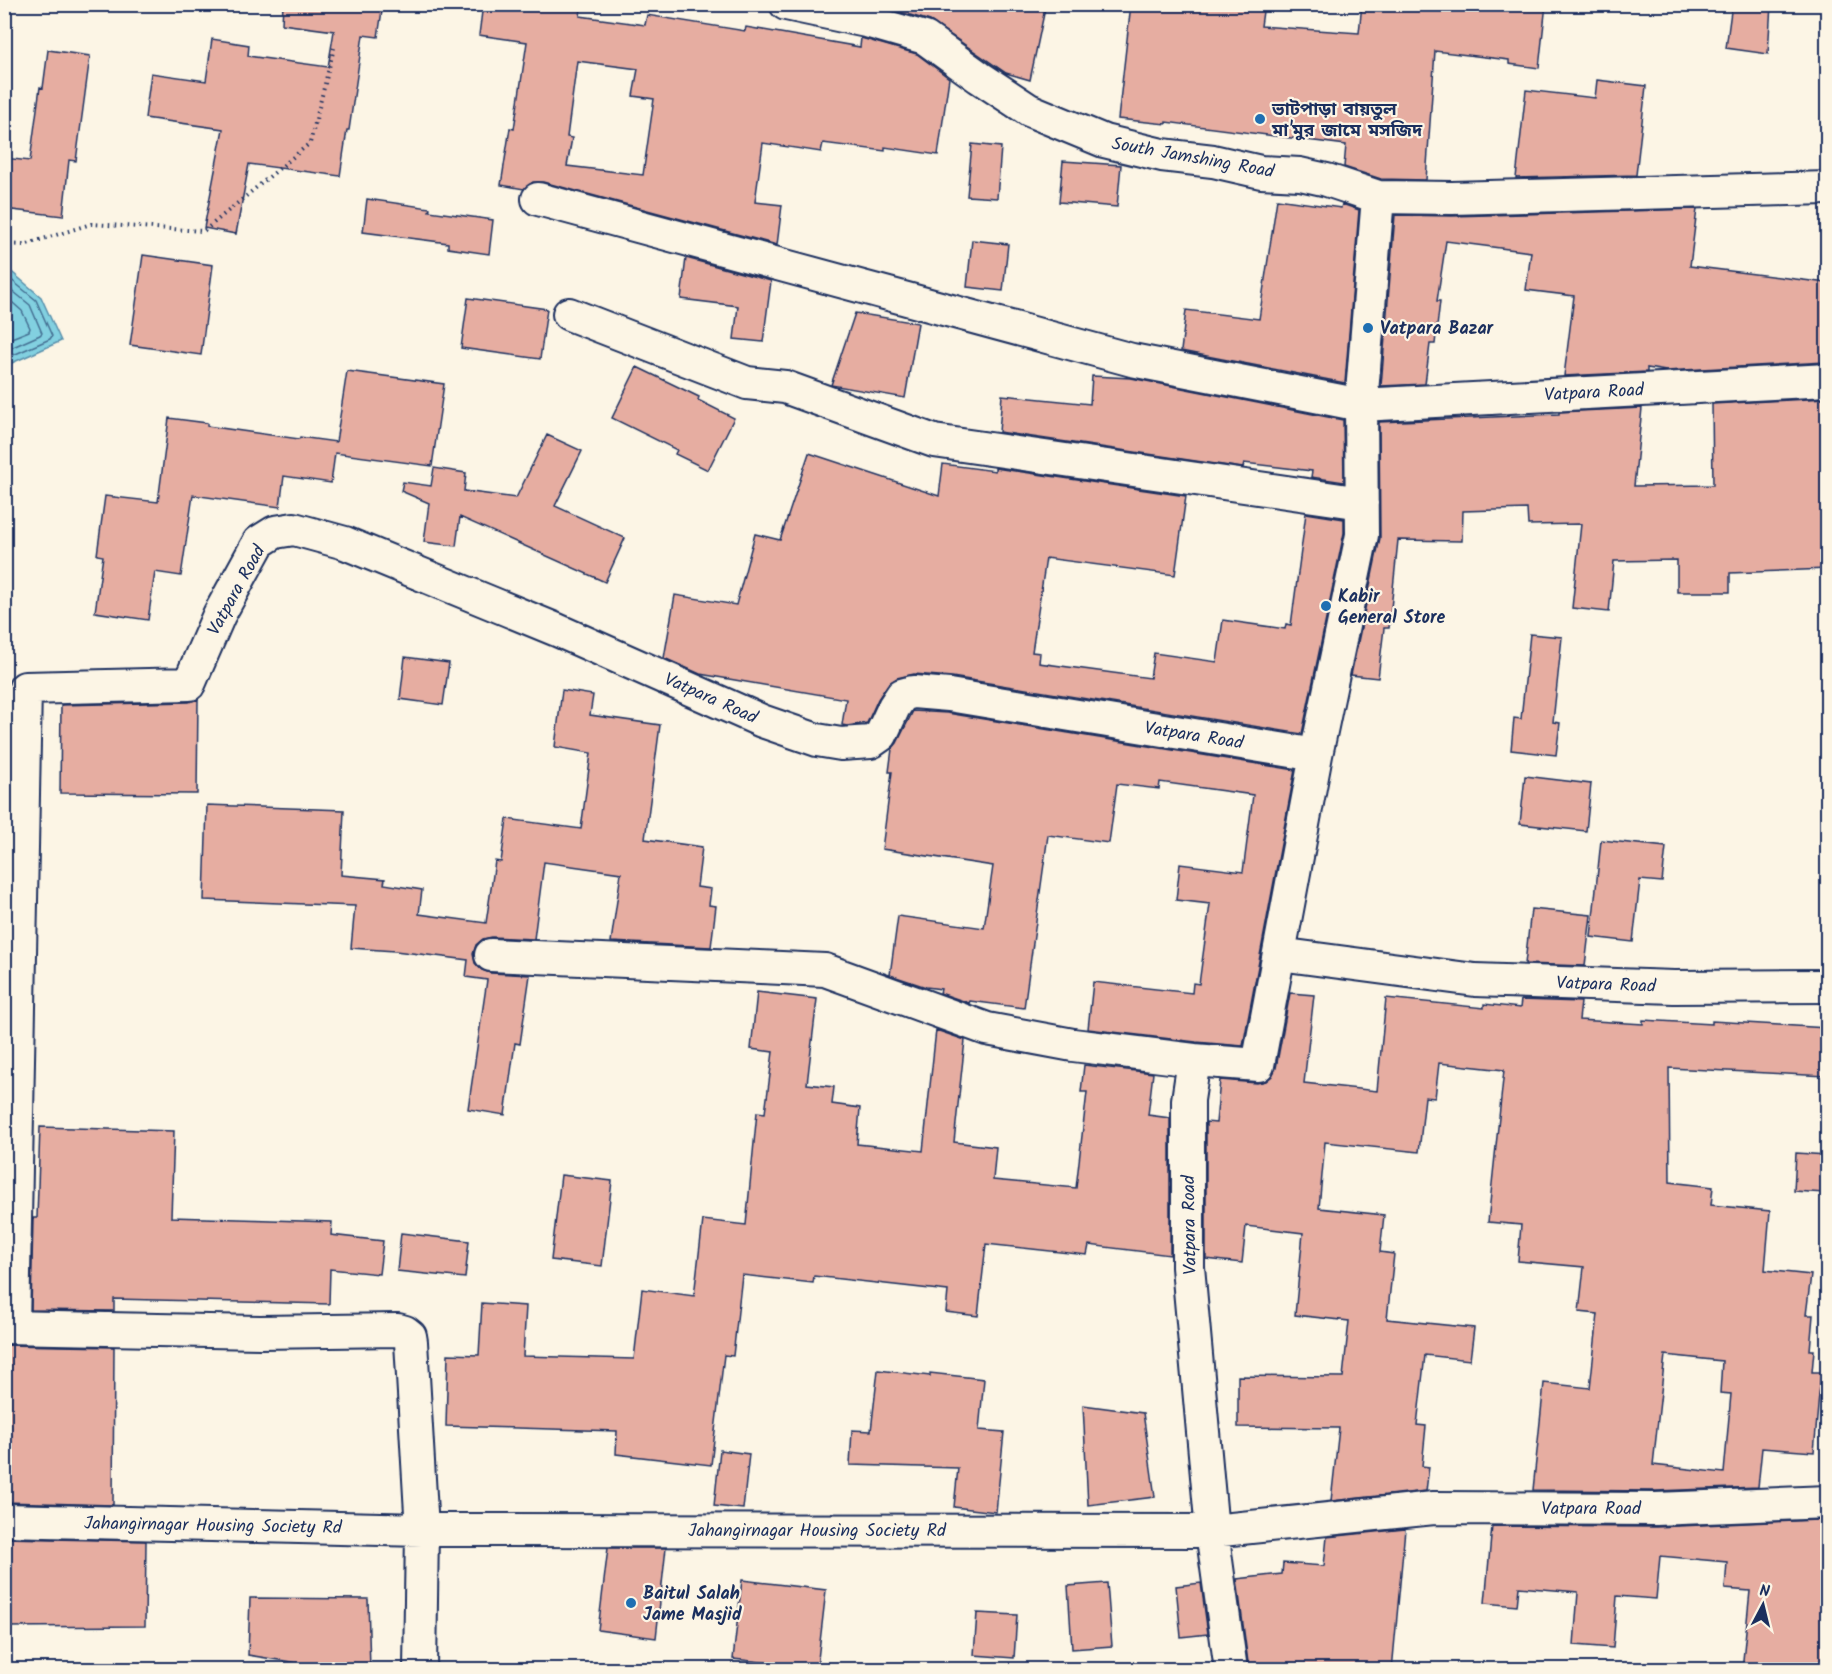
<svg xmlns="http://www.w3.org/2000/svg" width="1832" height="1674" font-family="Kalam,'Noto Sans Bengali',sans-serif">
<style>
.water{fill:#82d0e0;stroke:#5990ac;stroke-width:1.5}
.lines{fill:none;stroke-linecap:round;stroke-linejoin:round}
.shore{stroke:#446f92;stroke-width:1.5}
.building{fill:#e6ada1;stroke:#1b2f5e;stroke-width:1.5;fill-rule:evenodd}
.street-casing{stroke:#1b2f5e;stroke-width:36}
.path{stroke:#1b2f5e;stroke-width:4;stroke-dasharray:1.5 4.5;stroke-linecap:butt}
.street{stroke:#fcf5e5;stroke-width:32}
.poi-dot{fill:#1f6fb2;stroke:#fcf5e5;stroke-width:2}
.labels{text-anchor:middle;stroke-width:4.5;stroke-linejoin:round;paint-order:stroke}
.poi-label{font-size:18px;font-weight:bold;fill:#1b2f5e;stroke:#fcf5e5;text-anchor:start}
.street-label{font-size:18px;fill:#1b2f5e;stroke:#fcf5e5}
</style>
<rect width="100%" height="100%" fill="#fcf5e5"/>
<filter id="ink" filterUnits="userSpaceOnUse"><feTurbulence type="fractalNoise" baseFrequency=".0167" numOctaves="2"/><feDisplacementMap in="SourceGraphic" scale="12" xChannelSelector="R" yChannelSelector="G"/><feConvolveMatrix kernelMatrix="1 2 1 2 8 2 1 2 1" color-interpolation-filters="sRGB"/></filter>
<g filter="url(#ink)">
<path class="water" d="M 4,268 L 7,268 L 41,297 L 61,341 L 5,366 Z"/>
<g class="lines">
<path class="shore" d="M 4,274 L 36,300 L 52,336 L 50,339 L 4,359
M 4,284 L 30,305 L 42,333 L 40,335 L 4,351
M 4,295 L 22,311 L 30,328 L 29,331 L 4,341"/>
</g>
<path class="building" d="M 283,4 L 383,4 L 378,37 L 363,35 L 349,130 L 347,130 L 340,176 L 249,164 L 236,234 L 204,228 L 223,129 L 145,118 L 151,73 L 206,81 L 212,39 L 249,45 L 248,56 L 328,67 L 334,31 L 282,24 Z
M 483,4 L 545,4 L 581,9 L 580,16 L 645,25 L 647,15 L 745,31 L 746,27 L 860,47 L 861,38 L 917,54 L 949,78 L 938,155 L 885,147 L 885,151 L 823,143 L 821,152 L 763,143 L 755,202 L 782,205 L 777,245 L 543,182 L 533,182 L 524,189 L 501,185 L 510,128 L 514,129 L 527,42 L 479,35 ZM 577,61 L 638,69 L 633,96 L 654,99 L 643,175 L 567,166 L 572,138 L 567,137 Z
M 874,4 L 1046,4 L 1030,80 L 1006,73 L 930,21 Z
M 1131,4 L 1264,4 L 1261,26 L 1359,33 L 1362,4 L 1546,4 L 1539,68 L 1509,64 L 1509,60 L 1435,51 L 1426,180 L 1381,179 L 1344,167 L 1346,145 L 1166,122 L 1166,124 L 1118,119 Z
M 1732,4 L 1771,4 L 1768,54 L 1726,48 Z
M 48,50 L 90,56 L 76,161 L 69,160 L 63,216 L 4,209 L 4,158 L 30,161 L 40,87 L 43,88 Z
M 1597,80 L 1646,86 L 1636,175 L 1516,178 L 1526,90 L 1595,98 Z
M 972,144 L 1001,147 L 997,198 L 967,196 Z
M 1063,161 L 1121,165 L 1117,207 L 1059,202 Z
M 367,199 L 430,208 L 429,211 L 493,220 L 489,254 L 448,248 L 448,243 L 363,232 Z
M 1277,199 L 1341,208 L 1342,204 L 1359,210 L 1345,383 L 1181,351 L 1186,310 L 1259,319 Z
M 1697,209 L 1690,266 L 1827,283 L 1827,346 L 1826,362 L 1666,371 L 1647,368 L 1647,372 L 1564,376 L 1574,296 L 1526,290 L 1531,252 L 1446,241 L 1437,301 L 1440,301 L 1435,344 L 1430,344 L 1425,384 L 1381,386 L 1395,215 L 1452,216 Z
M 972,240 L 1008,244 L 1003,291 L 967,287 Z
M 143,255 L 213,265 L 201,355 L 130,345 Z
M 686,258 L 771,281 L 763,342 L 734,339 L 738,306 L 681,299 Z
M 468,298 L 547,309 L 540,359 L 461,348 Z
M 855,313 L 918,323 L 905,398 L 831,385 Z
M 637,367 L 699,397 L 698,400 L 734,418 L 708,470 L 675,454 L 677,450 L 612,418 Z
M 347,371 L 444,384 L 432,466 L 335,453 L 331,483 L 284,476 L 280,507 L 193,495 L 181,576 L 155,572 L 148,620 L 95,612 L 103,556 L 97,555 L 105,496 L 158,502 L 169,418 L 207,423 L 207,426 L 299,439 L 300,437 L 336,442 Z
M 1092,376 L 1131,378 L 1343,420 L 1344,482 L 1311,477 L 1312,471 L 1244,463 L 1243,468 L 999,432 L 1002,395 L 1090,404 Z
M 1827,398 L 1827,569 L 1730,573 L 1730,592 L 1677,592 L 1677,560 L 1614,561 L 1609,612 L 1572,608 L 1581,524 L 1528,525 L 1527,509 L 1463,511 L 1462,541 L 1398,540 L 1389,628 L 1384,628 L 1378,678 L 1351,675 L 1380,538 L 1379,422 L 1559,414 L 1559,412 L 1642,408 L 1634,486 L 1713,485 L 1712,404 Z
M 547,435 L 582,451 L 555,506 L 625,538 L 605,582 L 460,517 L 456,546 L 424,542 L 429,503 L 401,491 L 403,482 L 431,486 L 434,468 L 466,473 L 464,491 L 516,498 Z
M 809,453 L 939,496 L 943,464 L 995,471 L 995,468 L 1186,496 L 1175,575 L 1046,558 L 1032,652 L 1040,653 L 1039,663 L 1150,678 L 1154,653 L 1217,662 L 1223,620 L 1285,629 L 1286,624 L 1291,625 L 1306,513 L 1344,519 L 1344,533 L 1302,734 L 952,677 L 914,674 L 897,678 L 888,684 L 878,699 L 867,723 L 847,726 L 842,725 L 846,699 L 700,674 L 664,658 L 675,595 L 736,605 L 755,534 L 780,540 Z
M 1530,634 L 1562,637 L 1553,722 L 1560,723 L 1556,755 L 1511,750 L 1514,718 L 1521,719 Z
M 405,657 L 449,663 L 443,705 L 400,699 Z
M 562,690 L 593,695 L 590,715 L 660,725 L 645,839 L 702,847 L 697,887 L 711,889 L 709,905 L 716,906 L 711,947 L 611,942 L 621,873 L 544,862 L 534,939 L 492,937 L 483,939 L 476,945 L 473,954 L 475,963 L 482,970 L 490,973 L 530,975 L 520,1044 L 515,1043 L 505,1115 L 468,1109 L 487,980 L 466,977 L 468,960 L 395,951 L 351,948 L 355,906 L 204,900 L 207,805 L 344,810 L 341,875 L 385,879 L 384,884 L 422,890 L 419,914 L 486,923 L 495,861 L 501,862 L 507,819 L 581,829 L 591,753 L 555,747 Z
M 198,699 L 197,794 L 60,793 L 61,705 L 189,702 Z
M 913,711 L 947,713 L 1295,770 L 1243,1046 L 1196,1042 L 1088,1029 L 1093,982 L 1192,993 L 1193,983 L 1199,984 L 1210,904 L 1176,900 L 1180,864 L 1243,872 L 1253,795 L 1160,782 L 1159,789 L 1117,784 L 1109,843 L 1048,835 L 1024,1008 L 970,1001 L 969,1003 L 940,993 L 941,989 L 926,987 L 890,975 L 898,916 L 984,928 L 993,866 L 882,849 L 892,772 L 889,772 L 892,749 L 897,743 Z
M 1525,776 L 1591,784 L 1586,831 L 1520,824 Z
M 1601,840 L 1666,847 L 1662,882 L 1640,880 L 1633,942 L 1591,937 Z
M 1531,909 L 1591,915 L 1585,966 L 1525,964 Z
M 757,992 L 817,999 L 807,1084 L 834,1087 L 832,1104 L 860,1108 L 857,1144 L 923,1151 L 936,1030 L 965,1040 L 954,1142 L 996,1147 L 993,1180 L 1076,1188 L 1087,1092 L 1081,1092 L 1084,1065 L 1153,1073 L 1148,1115 L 1170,1118 L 1170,1255 L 1089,1245 L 1087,1255 L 986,1244 L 978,1316 L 946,1312 L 948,1291 L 814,1276 L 813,1283 L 742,1275 L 733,1356 L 724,1355 L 711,1465 L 616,1454 L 617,1431 L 446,1426 L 448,1354 L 479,1355 L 482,1303 L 526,1306 L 523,1356 L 634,1359 L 642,1289 L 694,1296 L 703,1220 L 746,1225 L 757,1112 L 765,1113 L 773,1052 L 751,1049 Z
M 1290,993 L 1314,995 L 1304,1083 L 1377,1091 L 1386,998 L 1484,1008 L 1484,1004 L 1520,1008 L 1521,1000 L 1581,1002 L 1579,1020 L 1643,1024 L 1643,1020 L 1712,1024 L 1712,1021 L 1827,1028 L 1827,1076 L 1669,1068 L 1670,1182 L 1713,1187 L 1711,1205 L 1770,1211 L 1765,1270 L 1811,1275 L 1806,1315 L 1813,1315 L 1810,1350 L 1814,1350 L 1812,1372 L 1821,1372 L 1814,1452 L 1762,1448 L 1758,1487 L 1656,1491 L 1533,1490 L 1544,1383 L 1590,1388 L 1598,1314 L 1579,1312 L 1584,1267 L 1518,1261 L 1521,1225 L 1488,1222 L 1504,1070 L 1439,1063 L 1435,1098 L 1425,1097 L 1419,1152 L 1325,1142 L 1319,1208 L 1384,1215 L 1380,1252 L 1394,1254 L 1387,1319 L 1474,1328 L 1470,1360 L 1425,1355 L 1417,1425 L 1426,1426 L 1422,1466 L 1429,1467 L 1426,1491 L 1331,1501 L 1339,1428 L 1238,1427 L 1238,1376 L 1343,1377 L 1349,1321 L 1295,1315 L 1303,1233 L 1246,1226 L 1242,1263 L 1206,1259 L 1206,1122 L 1216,1123 L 1220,1080 L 1257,1083 L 1266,1081 L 1272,1076 L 1276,1068 ZM 1665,1355 L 1722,1361 L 1720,1393 L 1731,1394 L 1724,1473 L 1653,1465 Z
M 40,1127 L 174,1131 L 171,1217 L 332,1222 L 331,1235 L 383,1241 L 379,1274 L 330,1269 L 329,1304 L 114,1299 L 114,1311 L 31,1310 L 33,1218 L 37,1218 Z
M 1796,1153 L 1827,1155 L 1825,1193 L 1794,1191 Z
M 561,1175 L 612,1181 L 602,1266 L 551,1260 Z
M 401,1233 L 469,1241 L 465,1278 L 397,1271 Z
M 4,1345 L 114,1347 L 113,1505 L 4,1502 Z
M 878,1370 L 930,1376 L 930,1373 L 984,1379 L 979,1430 L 1004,1432 L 996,1512 L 954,1507 L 958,1468 L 850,1465 L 852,1430 L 871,1431 Z
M 1083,1405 L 1143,1413 L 1155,1497 L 1088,1505 Z
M 720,1450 L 749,1454 L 743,1509 L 714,1506 Z
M 1818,1520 L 1827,1521 L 1827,1670 L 1742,1670 L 1750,1591 L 1725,1589 L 1727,1562 L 1660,1556 L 1656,1599 L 1617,1596 L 1613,1648 L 1574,1645 L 1578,1592 L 1519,1587 L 1517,1606 L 1485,1603 L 1492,1526 L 1656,1527 Z
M 1405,1529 L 1392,1670 L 1249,1670 L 1237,1579 L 1282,1574 L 1283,1563 L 1324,1566 L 1327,1537 Z
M 4,1538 L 146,1541 L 145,1626 L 4,1627 Z
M 608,1548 L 666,1548 L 656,1638 L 598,1630 Z
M 742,1580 L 826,1590 L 817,1668 L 733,1659 Z
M 1107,1583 L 1112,1646 L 1072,1649 L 1068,1586 Z
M 1201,1583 L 1208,1634 L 1181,1637 L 1176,1586 Z
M 250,1598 L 368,1599 L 370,1670 L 310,1670 L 297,1663 L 248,1655 Z
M 977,1613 L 1017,1615 L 1014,1658 L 974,1655 Z"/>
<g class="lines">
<defs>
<path id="street" d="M 786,4 L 866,21 L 925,38 L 979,77 L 1029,110 L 1104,141 L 1162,155 L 1213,161 L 1261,172 L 1300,174 L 1327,180 L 1378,197 L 1452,198 L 1828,188
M 538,199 L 1132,360 L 1361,405 L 1828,380
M 569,314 L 747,383 L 785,387 L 934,441 L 1362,503
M 1279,954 L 1475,980 L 1674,987 L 1828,986
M 491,955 L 825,970 L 987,1029 L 1073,1045 L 1194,1060
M 4,1327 L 260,1332 L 398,1330 L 405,1332 L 410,1336 L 411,1342 L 422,1530 L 420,1670
M 13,1327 L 25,688 L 189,684 L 219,615 L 259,542 L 275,532 L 294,529 L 345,543 L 557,630 L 762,721 L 817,740 L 841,744 L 871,742 L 881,735 L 894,707 L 902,695 L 913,692 L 949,695 L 1316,755
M 4,1520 L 422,1530 L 1212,1531 L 1434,1508 L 1656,1509 L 1828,1502
M 1231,1670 L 1212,1531 L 1188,1267 L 1188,1100 L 1194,1060 L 1258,1065 L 1316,755 L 1362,535 L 1361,405 L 1378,197"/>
</defs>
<use href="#street" class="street-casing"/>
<path class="path" d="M 4,244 L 24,245 L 91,224 L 204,231 L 310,143 L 334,48"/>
<use href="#street" class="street"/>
</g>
</g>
<g class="poi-dot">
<circle cx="1260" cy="119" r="6"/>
<circle cx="1368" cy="328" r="6"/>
<circle cx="1326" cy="606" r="6"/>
<circle cx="631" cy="1603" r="6"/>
</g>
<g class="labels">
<g class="poi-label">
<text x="1272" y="115">ভাটপাড়া বায়তুল<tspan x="1272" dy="21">মা'মুর জামে মসজিদ</tspan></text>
<text x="1380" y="334">Vatpara Bazar</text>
<text x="1338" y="602">Kabir<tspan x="1338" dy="21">General Store</tspan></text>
<text x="643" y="1599">Baitul Salah<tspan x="643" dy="21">Jame Masjid</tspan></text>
</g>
<g class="street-label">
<text transform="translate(1193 157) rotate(10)" y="6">South Jamshing Road</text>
<text transform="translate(1594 392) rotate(-3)" y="6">Vatpara Road</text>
<text transform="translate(236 590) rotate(-61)" y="6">Vatpara Road</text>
<text transform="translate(711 698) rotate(24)" y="6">Vatpara Road</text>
<text transform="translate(1194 735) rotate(9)" y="6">Vatpara Road</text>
<text transform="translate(1606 984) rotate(2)" y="6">Vatpara Road</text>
<text transform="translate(1189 1225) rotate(-91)" y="6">Vatpara Road</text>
<text x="1591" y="1514">Vatpara Road</text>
<text transform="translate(213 1525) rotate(1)" y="6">Jahangirnagar Housing Society Rd</text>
<text x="817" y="1536">Jahangirnagar Housing Society Rd</text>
</g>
</g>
<rect width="1832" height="1674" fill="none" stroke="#fcf5e5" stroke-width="24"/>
<rect x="12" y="12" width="1808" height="1650" fill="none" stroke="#1b2f5e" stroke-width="2" filter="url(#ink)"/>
<g transform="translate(1763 1605) rotate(7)" stroke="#fcf5e5" stroke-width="4.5" paint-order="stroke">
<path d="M0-4.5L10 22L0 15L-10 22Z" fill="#1b2f5e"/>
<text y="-9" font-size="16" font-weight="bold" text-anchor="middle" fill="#1b2f5e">N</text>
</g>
</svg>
